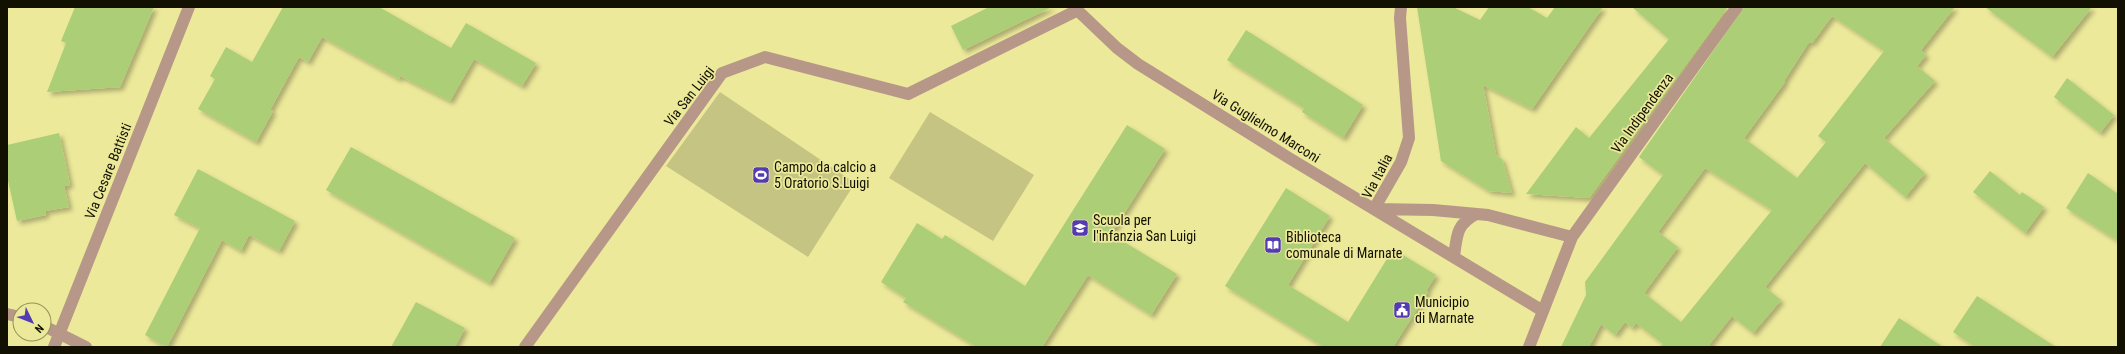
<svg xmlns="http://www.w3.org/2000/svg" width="2125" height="354" font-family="'Roboto Condensed',sans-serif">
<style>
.green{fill:#c6c482}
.building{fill:#acce77;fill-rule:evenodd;filter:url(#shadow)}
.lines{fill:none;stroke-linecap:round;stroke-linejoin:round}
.minor{stroke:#b79788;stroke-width:12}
.labels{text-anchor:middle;stroke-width:3.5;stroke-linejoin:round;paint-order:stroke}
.street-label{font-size:14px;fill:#121000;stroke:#ece99a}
.poi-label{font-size:14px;fill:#121000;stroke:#ece99a;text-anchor:start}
</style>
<defs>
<filter id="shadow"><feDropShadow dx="3.5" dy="3.5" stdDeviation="2" flood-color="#0004"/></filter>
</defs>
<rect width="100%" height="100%" fill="#ece99a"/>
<path class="green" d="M 720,92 L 855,183 L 808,257 L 666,166 Z
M 930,112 L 1034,175 L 993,241 L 889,178 Z"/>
<path class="building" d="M 75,7 L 154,7 L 120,87 L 47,92 L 66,43 L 61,41 Z
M 283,7 L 379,7 L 451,48 L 466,23 L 536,63 L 522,86 L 474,59 L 450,101 L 400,76 L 399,79 L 322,37 L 308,62 L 299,57 L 270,110 L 273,111 L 256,142 L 198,109 L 215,79 L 210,76 L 226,47 L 252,62 Z
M 989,7 L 1052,7 L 963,50 L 951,26 Z
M 1417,7 L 1453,7 L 1480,20 L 1489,7 L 1528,7 L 1547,18 L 1555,7 L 1603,7 L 1532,109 L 1483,85 L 1496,155 L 1502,159 L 1512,193 L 1489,191 L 1441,161 Z
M 1632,7 L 1728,7 L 1589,198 L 1526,194 L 1576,127 L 1589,138 L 1669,39 Z
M 1744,7 L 1955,7 L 1921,50 L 1926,55 L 1917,66 L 1935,81 L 1884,138 L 1925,173 L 1905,197 L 1865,163 L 1765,287 L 1781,300 L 1753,333 L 1732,316 L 1709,345 L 1712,347 L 1660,347 L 1663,344 L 1636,323 L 1632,328 L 1625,322 L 1615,335 L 1601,324 L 1589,347 L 1561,347 L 1586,295 L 1585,282 L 1663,175 L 1639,157 ZM 1832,16 L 1884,51 L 1818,136 L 1826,142 L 1797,178 L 1744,138 L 1785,82 L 1784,81 L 1809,42 L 1812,43 ZM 1705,168 L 1772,210 L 1681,322 L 1644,293 L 1678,247 L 1658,232 Z
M 1985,7 L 2092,7 L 2052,57 Z
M 1246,30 L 1363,105 L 1343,138 L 1302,112 L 1304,108 L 1227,60 Z
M 2067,78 L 2114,115 L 2100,133 L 2054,97 Z
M 1127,125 L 1165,149 L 1111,234 L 1177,274 L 1151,315 L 1088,275 L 1042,347 L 977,347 L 903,302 L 906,298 L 881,282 L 917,223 L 942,239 L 945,235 L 1025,286 Z
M 59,133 L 70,185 L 64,186 L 69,207 L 45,211 L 46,215 L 17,221 L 7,176 L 7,145 Z
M 351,147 L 515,238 L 489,283 L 326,190 Z
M 198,169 L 295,221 L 279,251 L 249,235 L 241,251 L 222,240 L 167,347 L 145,335 L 200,228 L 174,215 Z
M 1990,171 L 2020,195 L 2022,192 L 2044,207 L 2025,233 L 1973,192 Z
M 2088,173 L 2118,194 L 2118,241 L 2066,208 Z
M 1286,188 L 1330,216 L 1288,285 L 1348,322 L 1393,249 L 1436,275 L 1426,291 L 1428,292 L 1393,347 L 1324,347 L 1225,286 Z
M 1977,296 L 2056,347 L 1975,347 L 1953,332 Z
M 416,302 L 465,328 L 455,347 L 391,347 Z
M 1899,318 L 1943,347 L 1880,347 Z"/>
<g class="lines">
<path class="minor" d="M 1074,7 L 1117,48 L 1138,64 L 1289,158 L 1543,311
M 1374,209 L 1401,162 L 1409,138 L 1400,18 L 1401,7
M 1376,209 L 1433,210 L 1488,215 L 1572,237
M 1454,257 C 1457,235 1456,225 1476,214
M 7,314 L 20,317
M 44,326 L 86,347
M 54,347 L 189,7
M 525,347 L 722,73 L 765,57 L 908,94 L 1076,11
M 1529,347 L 1572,237 L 1737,7"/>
</g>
<defs>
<symbol id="stadium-square" viewBox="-11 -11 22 22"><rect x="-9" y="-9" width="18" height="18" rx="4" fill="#533bb3" stroke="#ece99a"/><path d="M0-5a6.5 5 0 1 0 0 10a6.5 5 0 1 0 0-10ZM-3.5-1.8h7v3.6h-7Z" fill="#fff"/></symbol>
<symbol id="school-square" viewBox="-11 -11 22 22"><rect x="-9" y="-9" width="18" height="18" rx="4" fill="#533bb3" stroke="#ece99a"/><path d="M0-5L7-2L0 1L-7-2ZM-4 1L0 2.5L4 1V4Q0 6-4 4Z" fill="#fff"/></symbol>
<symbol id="library-square" viewBox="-11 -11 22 22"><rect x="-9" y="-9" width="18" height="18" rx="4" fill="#533bb3" stroke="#ece99a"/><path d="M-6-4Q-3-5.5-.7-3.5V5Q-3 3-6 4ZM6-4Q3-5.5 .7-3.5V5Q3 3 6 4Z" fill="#fff"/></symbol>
<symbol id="civic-square" viewBox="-11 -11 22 22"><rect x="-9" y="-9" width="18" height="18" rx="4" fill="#533bb3" stroke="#ece99a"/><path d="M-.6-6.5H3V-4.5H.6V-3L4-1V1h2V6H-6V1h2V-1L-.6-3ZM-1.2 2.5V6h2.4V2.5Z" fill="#fff"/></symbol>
</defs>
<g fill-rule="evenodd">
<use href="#stadium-square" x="751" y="165" width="20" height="20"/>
<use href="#school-square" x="1070" y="218" width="20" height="20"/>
<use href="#library-square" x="1263" y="235" width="20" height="20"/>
<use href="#civic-square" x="1392" y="300" width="20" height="20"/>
</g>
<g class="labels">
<g class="street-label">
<text transform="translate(689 96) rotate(-52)" y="5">Via San Luigi</text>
<text transform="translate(1642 113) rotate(-54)" y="5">Via Indipendenza</text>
<text transform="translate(1266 126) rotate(32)" y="5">Via Guglielmo Marconi</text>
<text transform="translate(108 171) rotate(-68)" y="5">Via Cesare Battisti</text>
<text transform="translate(1377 176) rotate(-62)" y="5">Via Italia</text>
</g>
<g class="poi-label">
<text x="774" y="172">Campo da calcio a<tspan x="774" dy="16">5 Oratorio S.Luigi</tspan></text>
<text x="1093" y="225">Scuola per<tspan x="1093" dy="16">l'infanzia San Luigi</tspan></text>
<text x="1286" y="242">Biblioteca<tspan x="1286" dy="16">comunale di Marnate</tspan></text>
<text x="1415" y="307">Municipio<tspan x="1415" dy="16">di Marnate</tspan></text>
</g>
</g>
<rect width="2125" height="354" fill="none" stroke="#121000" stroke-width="16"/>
<g transform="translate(32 322) rotate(133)"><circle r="19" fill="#ece99a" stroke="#95925c"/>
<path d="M0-3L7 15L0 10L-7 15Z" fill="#533bb3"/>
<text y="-6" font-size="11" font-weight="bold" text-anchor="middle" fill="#121000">N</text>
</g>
</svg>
